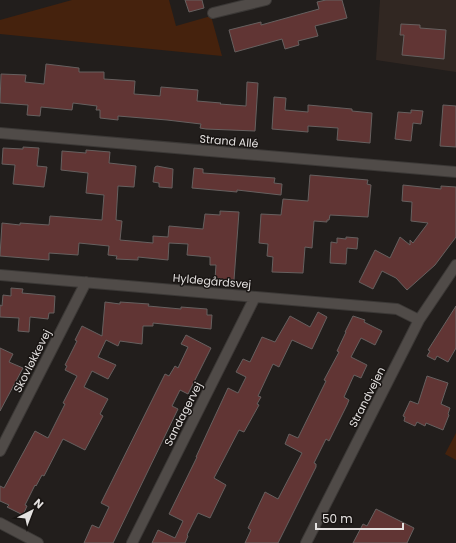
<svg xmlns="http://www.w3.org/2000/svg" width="456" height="543" font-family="Poppins,sans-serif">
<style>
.built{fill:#312722}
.green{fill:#45220d}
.building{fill:#613534;stroke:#66605f}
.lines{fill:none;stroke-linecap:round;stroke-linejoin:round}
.street-casing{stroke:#3b3836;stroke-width:12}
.street{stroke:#504b48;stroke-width:10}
.labels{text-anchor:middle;stroke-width:3;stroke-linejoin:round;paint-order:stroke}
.street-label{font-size:11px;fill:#e4e1e0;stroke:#191513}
</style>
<rect width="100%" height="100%" fill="#221e1c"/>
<path class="built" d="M 380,0 L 456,0 L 456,72 L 376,60 Z"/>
<path class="green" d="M 72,0 L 169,0 L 176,26 L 211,16 L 222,56 L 0,34 L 0,20 Z
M 456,433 L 456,460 L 445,454 Z"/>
<path class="building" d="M 185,0 L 202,0 L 204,8 L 189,12 Z
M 326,0 L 342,0 L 347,18 L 315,26 L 318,36 L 298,41 L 299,45 L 285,49 L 282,39 L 235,52 L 229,30 L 261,22 L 261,25 L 319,9 L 317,2 Z
M 401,24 L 420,25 L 420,28 L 446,30 L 444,59 L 402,55 L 404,35 L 400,35 Z
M 46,64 L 79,68 L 79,72 L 104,72 L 104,79 L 135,81 L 134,94 L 160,96 L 161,87 L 198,90 L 197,101 L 221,103 L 220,104 L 246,106 L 247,82 L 258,83 L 255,131 L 206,129 L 200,128 L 201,124 L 167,120 L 118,116 L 118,120 L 100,118 L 100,110 L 96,110 L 97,106 L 73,103 L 72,110 L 41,107 L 40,116 L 27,115 L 28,105 L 0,103 L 1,74 L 26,75 L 25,82 L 44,84 Z
M 274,97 L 286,98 L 285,110 L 308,112 L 308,105 L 352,109 L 352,111 L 372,113 L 370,143 L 337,140 L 338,128 L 308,126 L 308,132 L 272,129 Z
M 443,105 L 456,106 L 456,147 L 440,146 Z
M 411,110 L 423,111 L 421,124 L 413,123 L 411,141 L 395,139 L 398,112 L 411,113 Z
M 23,147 L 39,148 L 37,166 L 47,167 L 44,187 L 13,184 L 15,165 L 2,164 L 3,148 L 23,149 Z
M 86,150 L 110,152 L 109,163 L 136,166 L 134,187 L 118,186 L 116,220 L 122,221 L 120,240 L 153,243 L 153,236 L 168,237 L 169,226 L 203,229 L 205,214 L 220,215 L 220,211 L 239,212 L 234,280 L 215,279 L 216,265 L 210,265 L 210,257 L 187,255 L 188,244 L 169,243 L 168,260 L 138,257 L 138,260 L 116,259 L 117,256 L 108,255 L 109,246 L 79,243 L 78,255 L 49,253 L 49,260 L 0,256 L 2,223 L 20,225 L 20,223 L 49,225 L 50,216 L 102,220 L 104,195 L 86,193 L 88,173 L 61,170 L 62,151 L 86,153 Z
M 157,166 L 173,169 L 172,188 L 159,187 L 159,183 L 153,182 L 155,167 Z
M 194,168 L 203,169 L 203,173 L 275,178 L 274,183 L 282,184 L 281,195 L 237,190 L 237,192 L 192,188 Z
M 310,175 L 368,180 L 367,184 L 371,185 L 368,217 L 330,215 L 329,220 L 327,220 L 327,222 L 314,221 L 312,248 L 305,247 L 303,273 L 272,272 L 273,257 L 267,256 L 268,244 L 259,243 L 261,214 L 281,215 L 283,199 L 308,201 Z
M 403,185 L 441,189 L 441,186 L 456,187 L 456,237 L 435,265 L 407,290 L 396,278 L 382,271 L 373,289 L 359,282 L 375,250 L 390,258 L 400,237 L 410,245 L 410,240 L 413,243 L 428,223 L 411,221 L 412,202 L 402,201 Z
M 346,237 L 358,238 L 357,249 L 347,248 L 346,264 L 330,263 L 331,242 L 337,243 L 337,238 L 346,239 Z
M 11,288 L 23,289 L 22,293 L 55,296 L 54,313 L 49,313 L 48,319 L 30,317 L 29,332 L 18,331 L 19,318 L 0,317 L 0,305 L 2,306 L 3,295 L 11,296 Z
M 105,302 L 120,304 L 120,302 L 149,304 L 148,306 L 181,309 L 181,307 L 207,309 L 207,315 L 212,315 L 211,329 L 153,323 L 153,326 L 143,326 L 142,344 L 120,341 L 118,346 L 106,340 L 98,357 L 116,365 L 108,379 L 92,371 L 84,387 L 108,399 L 100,414 L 103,416 L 85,450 L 63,439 L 44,476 L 42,475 L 36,486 L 35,485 L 25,505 L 27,506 L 23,515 L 7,507 L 9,505 L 0,501 L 0,486 L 4,488 L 35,431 L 48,438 L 65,404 L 63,403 L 77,376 L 65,370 L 67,366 L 65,365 L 77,341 L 75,340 L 82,326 L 102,336 Z
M 456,306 L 456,348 L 448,362 L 437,356 L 435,360 L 427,356 L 430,351 L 428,350 Z
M 318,312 L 327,317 L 312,349 L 292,340 L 279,367 L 273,364 L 258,396 L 261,397 L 257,404 L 259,405 L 244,432 L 239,430 L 214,478 L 226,485 L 210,518 L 198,513 L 187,535 L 188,536 L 185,543 L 152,543 L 158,530 L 175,538 L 183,521 L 169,514 L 197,457 L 196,457 L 228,388 L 238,393 L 246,377 L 236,372 L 243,359 L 250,362 L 262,337 L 275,342 L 290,316 L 310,327 Z
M 353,316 L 365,320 L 364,322 L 382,331 L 375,345 L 361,338 L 351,357 L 367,365 L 361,378 L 354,375 L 344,397 L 349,400 L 347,405 L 329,441 L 326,439 L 314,463 L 316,464 L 316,467 L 278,543 L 245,543 L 251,530 L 248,528 L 265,492 L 278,499 L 302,453 L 285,444 L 289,434 L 298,438 L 326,381 L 324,380 L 339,352 L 337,351 L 346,332 L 345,332 Z
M 186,335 L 211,348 L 188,394 L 180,390 L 172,406 L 178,409 L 113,543 L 84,543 L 92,525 L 99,528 L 109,507 L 101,503 L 165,374 L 169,376 L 175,366 L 178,368 L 188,347 L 181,344 Z
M 0,348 L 13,354 L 9,362 L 23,368 L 0,411 Z
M 427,376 L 448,383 L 441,404 L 450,408 L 448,414 L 449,415 L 443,430 L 426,423 L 425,426 L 417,422 L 415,426 L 404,421 L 405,417 L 403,416 L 410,401 L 418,404 Z
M 376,509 L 414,528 L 407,543 L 353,543 L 363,524 L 367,526 Z"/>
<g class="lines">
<defs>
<path id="street" d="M 213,13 L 266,0
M 0,133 L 456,172
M 0,275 L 397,309 L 419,320
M 0,451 L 86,282
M 0,523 L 38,543
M 132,543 L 255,297
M 306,543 L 419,320 L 456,265"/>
</defs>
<use href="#street" class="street-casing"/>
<use href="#street" class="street"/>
</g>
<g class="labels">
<g class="street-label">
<text transform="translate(229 141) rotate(5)" y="4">Strand Allé</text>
<text transform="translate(212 281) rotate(5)" y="4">Hyldegårdsvej</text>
<text transform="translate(32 361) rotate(-63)" y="4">Skovløkkevej</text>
<text transform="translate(367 397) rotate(-63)" y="4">Strandvejen</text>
<text transform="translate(183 414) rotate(-63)" y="4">Sandagervej</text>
</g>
</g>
<g transform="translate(32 511) rotate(42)" stroke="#191513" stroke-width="3" paint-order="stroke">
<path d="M0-3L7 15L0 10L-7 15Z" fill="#e4e1e0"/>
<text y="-6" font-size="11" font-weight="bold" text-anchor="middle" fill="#e4e1e0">N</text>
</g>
<path d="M316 523v6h87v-6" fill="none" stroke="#e4e1e0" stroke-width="2"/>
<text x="322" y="523" font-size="12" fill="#e4e1e0" stroke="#191513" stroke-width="3" paint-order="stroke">50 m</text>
</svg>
